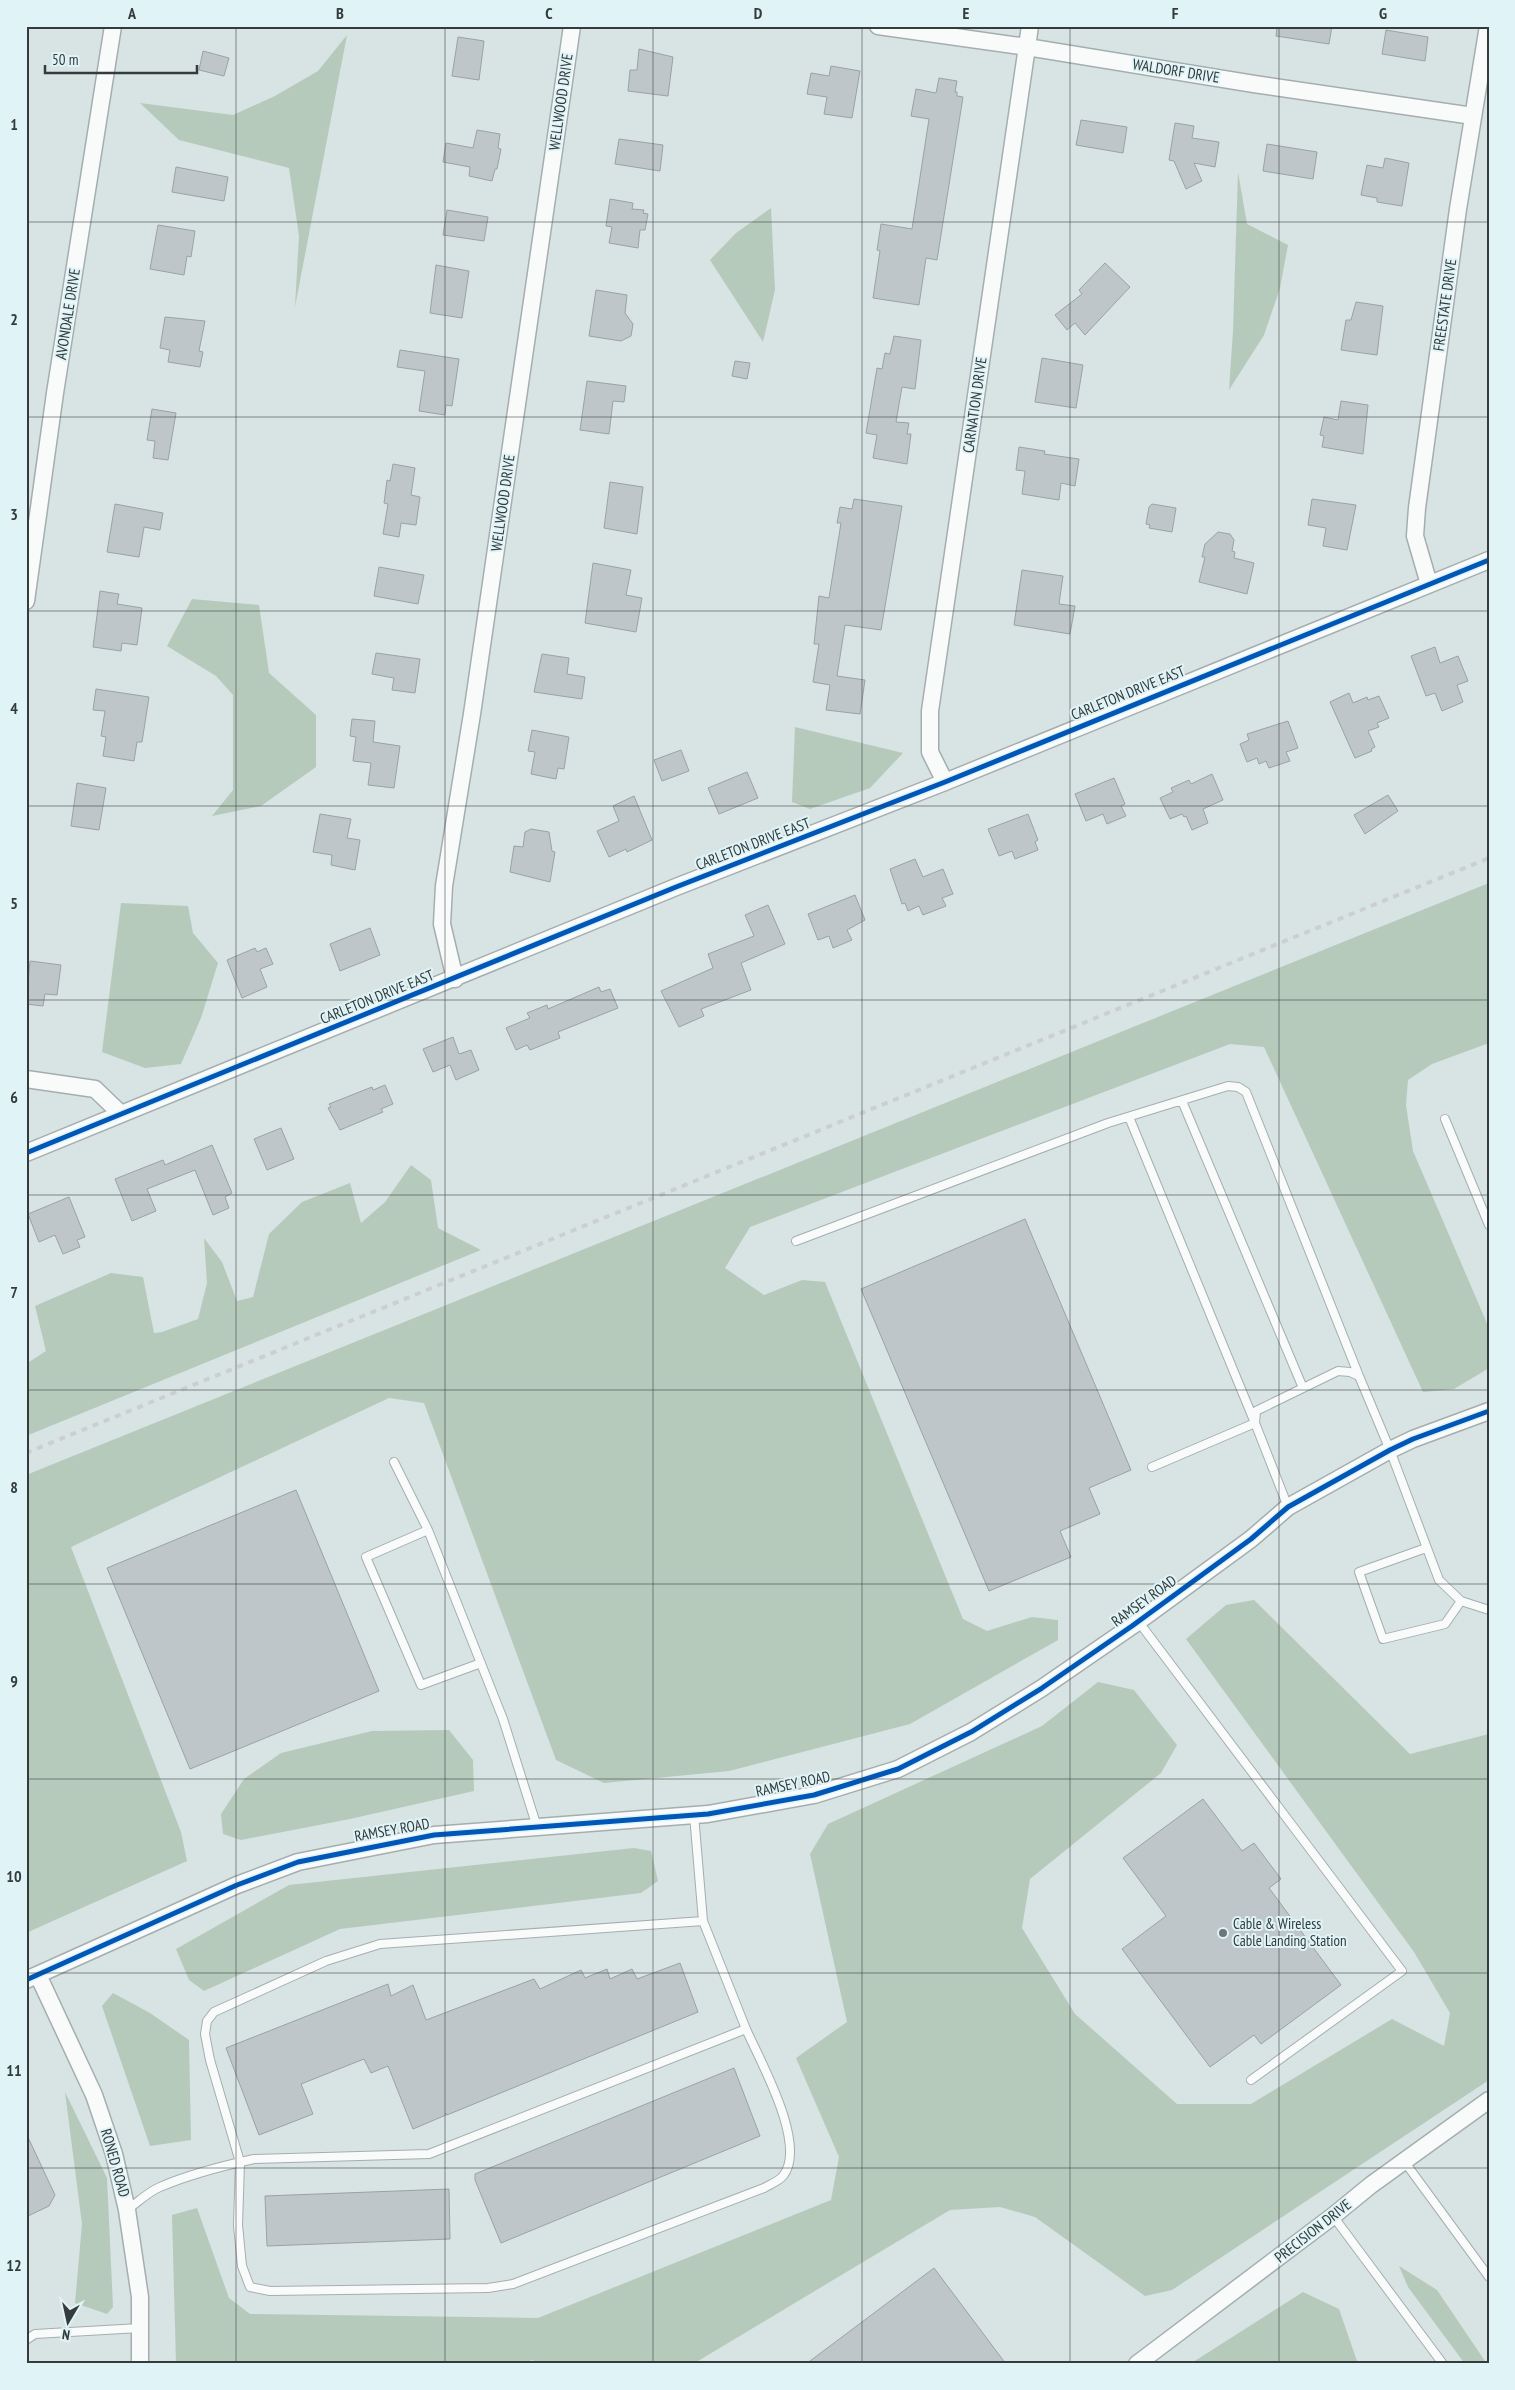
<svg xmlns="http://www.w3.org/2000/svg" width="1515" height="2390" font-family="'PT Sans Narrow',sans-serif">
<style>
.forest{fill:#b6cabc}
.building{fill:#bfc6c9;stroke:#9aa2a4}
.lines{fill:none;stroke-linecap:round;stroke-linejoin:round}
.lane-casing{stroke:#a5aeae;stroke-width:10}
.street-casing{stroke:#a5aeae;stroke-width:19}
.lane{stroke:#f9fbfb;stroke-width:8}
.street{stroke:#f9fbfb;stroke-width:16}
.rail{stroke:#cbcfcf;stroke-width:4;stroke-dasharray:6 6;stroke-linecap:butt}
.cycleway-casing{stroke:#e0f4f7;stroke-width:8}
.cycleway{stroke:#0057b8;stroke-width:5}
.grid{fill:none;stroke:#333b3c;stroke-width:1;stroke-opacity:0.55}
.poi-dot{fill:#6d7677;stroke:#e0f4f7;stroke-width:2}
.labels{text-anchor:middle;stroke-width:4;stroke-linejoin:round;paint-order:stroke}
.street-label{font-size:15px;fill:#333b3c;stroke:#e0f4f7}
.poi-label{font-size:15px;fill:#333b3c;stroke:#e0f4f7;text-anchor:start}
.neatline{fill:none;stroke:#333b3c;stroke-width:2}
.grid-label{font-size:16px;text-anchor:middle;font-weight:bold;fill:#333b3c}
</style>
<rect width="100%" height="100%" fill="#d8e3e4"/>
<path class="forest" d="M 347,35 L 295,307 L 299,236 L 289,168 L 179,140 L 140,103 L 233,115 L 275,96 L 318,71 Z
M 1238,172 L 1247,224 L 1288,245 L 1280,288 L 1264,335 L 1229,390 L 1233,331 Z
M 771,208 L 775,290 L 763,342 L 710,260 L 736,233 Z
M 192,599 L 259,605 L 269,673 L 316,715 L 316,767 L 261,806 L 212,816 L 233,790 L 233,695 L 216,676 L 167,646 Z
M 795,727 L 903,753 L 870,788 L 810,809 L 792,802 Z
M 1489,883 L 1489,1043 L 1432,1064 L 1408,1080 L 1406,1105 L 1413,1151 L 1489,1328 L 1489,1368 L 1454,1389 L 1423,1392 L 1264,1047 L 1230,1044 L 750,1227 L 725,1268 L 764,1295 L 802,1280 L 825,1282 L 963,1619 L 987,1631 L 1032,1617 L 1058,1620 L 1058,1640 L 910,1724 L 729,1771 L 604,1783 L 556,1760 L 424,1403 L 389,1398 L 71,1547 L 181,1832 L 187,1861 L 26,1933 L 26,1475 Z
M 121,903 L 188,906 L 193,933 L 218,963 L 201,1018 L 181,1064 L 145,1068 L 102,1052 Z
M 411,1165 L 431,1180 L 438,1228 L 481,1250 L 26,1436 L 26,1364 L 46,1351 L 35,1306 L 111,1273 L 143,1277 L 154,1333 L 162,1332 L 198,1319 L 207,1283 L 204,1238 L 222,1262 L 237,1301 L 253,1297 L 269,1234 L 302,1202 L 350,1183 L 361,1223 L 385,1202 Z
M 1254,1600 L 1410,1754 L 1489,1734 L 1489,2080 L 1172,2290 L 1145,2296 L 1035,2217 L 1000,2207 L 950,2210 L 693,2364 L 539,2364 L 532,2360 L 522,2364 L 176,2364 L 172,2215 L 197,2208 L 229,2298 L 250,2314 L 538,2318 L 831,2200 L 839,2157 L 796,2058 L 847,2022 L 810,1854 L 828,1824 L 1042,1726 L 1098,1682 L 1134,1690 L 1177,1745 L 1161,1773 L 1030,1879 L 1022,1928 L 1075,2014 L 1177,2104 L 1251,2104 L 1392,2019 L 1444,2046 L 1450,2013 L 1414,1952 L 1186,1639 L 1226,1605 Z
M 449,1730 L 473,1760 L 474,1791 L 350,1819 L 241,1840 L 223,1834 L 221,1814 L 244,1779 L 281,1753 L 372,1731 Z
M 634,1848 L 651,1851 L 658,1881 L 641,1893 L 340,1929 L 204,1991 L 189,1980 L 176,1949 L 289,1885 Z
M 113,1993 L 150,2013 L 189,2040 L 191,2140 L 150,2146 L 102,2006 Z
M 65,2092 L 107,2178 L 113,2307 L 107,2314 L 75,2303 L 82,2224 Z
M 1399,2266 L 1437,2290 L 1487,2364 L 1465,2364 L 1408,2287 Z
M 1303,2292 L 1339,2309 L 1358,2364 L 1190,2364 Z"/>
<path class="building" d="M 1277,26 L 1332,26 L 1329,44 L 1276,36 Z
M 1386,30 L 1428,37 L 1425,61 L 1382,54 Z
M 458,37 L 484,41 L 479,80 L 452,76 Z
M 639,49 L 673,57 L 668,96 L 628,91 L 630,70 L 637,70 Z
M 203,51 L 229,58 L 224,76 L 199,70 Z
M 831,66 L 860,71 L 852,118 L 824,114 L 827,97 L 807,94 L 811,73 L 829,76 Z
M 939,78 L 957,81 L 955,92 L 957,92 L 957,96 L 963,97 L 937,260 L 926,258 L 919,305 L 873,298 L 880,251 L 877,250 L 881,224 L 912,229 L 929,119 L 911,116 L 916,89 L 936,93 Z
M 1081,120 L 1127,127 L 1123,153 L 1076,145 Z
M 1175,123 L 1194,126 L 1192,138 L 1219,142 L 1215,167 L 1194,163 L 1202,181 L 1186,189 L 1174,161 L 1169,160 Z
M 477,130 L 500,134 L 498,148 L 501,149 L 497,169 L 495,169 L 492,181 L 469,176 L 470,167 L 443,162 L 446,143 L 473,148 Z
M 619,139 L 663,145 L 660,171 L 615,164 Z
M 1267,144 L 1317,152 L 1313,179 L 1263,171 Z
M 1385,158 L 1409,163 L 1402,206 L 1377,202 L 1377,198 L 1361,195 L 1367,165 L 1383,168 Z
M 176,167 L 228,177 L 224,201 L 172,192 Z
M 610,199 L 633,203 L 632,209 L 644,210 L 643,213 L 648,214 L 645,230 L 640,230 L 638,248 L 609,243 L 612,227 L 606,226 Z
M 447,210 L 488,217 L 484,241 L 443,235 Z
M 158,225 L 195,231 L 191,257 L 187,256 L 184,275 L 150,269 Z
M 1105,263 L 1130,287 L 1085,335 L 1075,323 L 1067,330 L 1055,315 L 1082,294 L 1079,290 Z
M 436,265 L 469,271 L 462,318 L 430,313 Z
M 596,290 L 627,295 L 625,313 L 633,324 L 631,336 L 621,341 L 589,336 Z
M 1356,302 L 1383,306 L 1377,355 L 1341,350 L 1346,320 L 1351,320 Z
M 165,317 L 205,321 L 199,351 L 203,352 L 200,367 L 168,362 L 170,350 L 160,348 Z
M 894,336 L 921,340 L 915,389 L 902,387 L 896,422 L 909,423 L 907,434 L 911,434 L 907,464 L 873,458 L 877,435 L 866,433 L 877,368 L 882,369 L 885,353 L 890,354 Z
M 400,350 L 459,359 L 452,406 L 446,405 L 445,415 L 419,411 L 425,371 L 397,367 Z
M 1042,358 L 1083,365 L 1076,408 L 1035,402 Z
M 735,361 L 750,363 L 747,379 L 732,376 Z
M 587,381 L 626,386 L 624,402 L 613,401 L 609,434 L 580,430 Z
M 1341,401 L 1368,405 L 1363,454 L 1322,447 L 1324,436 L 1320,435 L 1324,417 L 1338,420 Z
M 152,409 L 176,413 L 168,460 L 153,458 L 155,441 L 147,440 Z
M 1019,447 L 1045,451 L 1044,454 L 1079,459 L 1075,486 L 1061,483 L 1059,500 L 1022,494 L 1025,471 L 1016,470 Z
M 393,464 L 415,468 L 411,495 L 420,497 L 416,525 L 401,523 L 399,537 L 383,534 L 388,504 L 384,503 L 387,480 L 390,481 Z
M 610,482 L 643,487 L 637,534 L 604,528 Z
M 854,499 L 902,506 L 881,630 L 845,625 L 837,676 L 865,680 L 860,714 L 826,710 L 830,685 L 813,682 L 819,644 L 814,644 L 819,596 L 829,598 L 841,523 L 837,523 L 840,507 L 852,509 Z
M 1312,499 L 1356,505 L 1347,550 L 1323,546 L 1326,528 L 1308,525 Z
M 115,504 L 163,513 L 160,530 L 144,527 L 139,557 L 107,552 Z
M 1152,504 L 1176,508 L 1172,532 L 1149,528 L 1150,525 L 1146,524 L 1149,507 Z
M 1218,532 L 1230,534 L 1234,540 L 1232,551 L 1235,552 L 1234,558 L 1254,563 L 1247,594 L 1199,582 L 1205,557 L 1202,557 L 1205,544 Z
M 593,563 L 631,570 L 626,595 L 642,598 L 636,632 L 585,623 Z
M 379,567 L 424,575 L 418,604 L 374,596 Z
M 1022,570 L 1063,576 L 1059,604 L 1075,606 L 1070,634 L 1014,625 Z
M 100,591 L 119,594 L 117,604 L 142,608 L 137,645 L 122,643 L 121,651 L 93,647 Z
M 1435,647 L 1440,663 L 1458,656 L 1468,681 L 1457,685 L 1463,702 L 1442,711 L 1435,693 L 1426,696 L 1411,656 Z
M 376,653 L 420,659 L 415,693 L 392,690 L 394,678 L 372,674 Z
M 542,654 L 569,658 L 567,674 L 585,677 L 582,699 L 534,692 Z
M 96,689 L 149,697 L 142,742 L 137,742 L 134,761 L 103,756 L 106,737 L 101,736 L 105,711 L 93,710 Z
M 1349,693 L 1353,703 L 1367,697 L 1368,700 L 1379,696 L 1389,718 L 1377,723 L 1379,727 L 1368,731 L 1375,747 L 1371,749 L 1372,751 L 1355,758 L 1330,702 Z
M 352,719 L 375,721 L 373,742 L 400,746 L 394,788 L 368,785 L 371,763 L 353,761 L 356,737 L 350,736 Z
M 1288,721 L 1298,748 L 1286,752 L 1290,761 L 1269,768 L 1266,761 L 1259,764 L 1257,758 L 1247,762 L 1240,744 L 1249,740 L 1247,734 Z
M 532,730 L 569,737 L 564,769 L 558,768 L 556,779 L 531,774 L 535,752 L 528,751 Z
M 681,750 L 689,771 L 662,781 L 654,760 Z
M 747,772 L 758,798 L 719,814 L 708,788 Z
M 1212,774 L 1223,800 L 1203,809 L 1208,823 L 1192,830 L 1186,816 L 1184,817 L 1182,814 L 1170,819 L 1160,798 L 1173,792 L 1171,788 L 1189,780 L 1191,784 Z
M 1114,778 L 1125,804 L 1121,806 L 1126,816 L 1107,824 L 1103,814 L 1086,821 L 1075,794 Z
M 77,783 L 106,788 L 99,830 L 71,826 Z
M 1388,795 L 1398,811 L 1365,834 L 1354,815 Z
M 634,796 L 652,840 L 627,852 L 626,849 L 609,857 L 597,831 L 619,821 L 613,806 Z
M 320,814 L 351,819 L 347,838 L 360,840 L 355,870 L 331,865 L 332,855 L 313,852 Z
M 1028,814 L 1038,840 L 1035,842 L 1038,850 L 1015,859 L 1012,851 L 999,856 L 988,829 Z
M 531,829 L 549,832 L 552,851 L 555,852 L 550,882 L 510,872 L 514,846 L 523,847 L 525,832 Z
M 915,859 L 923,877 L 943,869 L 953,894 L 942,898 L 946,906 L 923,915 L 919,906 L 908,911 L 905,903 L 902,904 L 890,869 Z
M 855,895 L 865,920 L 847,930 L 852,940 L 833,948 L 829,936 L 818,940 L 808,914 Z
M 768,905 L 785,944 L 741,963 L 751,990 L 701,1009 L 704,1016 L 679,1027 L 661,991 L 713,968 L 708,954 L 754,936 L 745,915 Z
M 370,928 L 380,955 L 340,971 L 330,944 Z
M 255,948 L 257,952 L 266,948 L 273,964 L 260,969 L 267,987 L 242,998 L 227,960 Z
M 30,961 L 61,965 L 57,995 L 45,994 L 43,1006 L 26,1004 Z
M 599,987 L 601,992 L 610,989 L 618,1008 L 558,1032 L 560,1038 L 530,1050 L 527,1045 L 516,1050 L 506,1028 L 530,1018 L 527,1013 L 547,1005 L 548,1009 Z
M 453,1037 L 459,1054 L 471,1050 L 479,1070 L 456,1080 L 450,1065 L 433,1072 L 423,1049 Z
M 385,1085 L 393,1104 L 381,1109 L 383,1112 L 340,1130 L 328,1108 L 331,1107 L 329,1104 L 372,1087 L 373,1090 Z
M 281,1128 L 294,1159 L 267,1170 L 254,1139 Z
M 212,1145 L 232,1193 L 225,1197 L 229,1208 L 213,1215 L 195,1170 L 147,1189 L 156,1211 L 132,1221 L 115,1179 L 163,1160 L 165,1165 Z
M 69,1197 L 85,1237 L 77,1240 L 80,1247 L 63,1254 L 55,1235 L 39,1242 L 28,1214 Z
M 1025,1219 L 1131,1470 L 1089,1488 L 1100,1514 L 1060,1531 L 1071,1557 L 989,1591 L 861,1289 Z
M 296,1490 L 379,1691 L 190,1769 L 107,1568 Z
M 1203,1799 L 1242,1851 L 1254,1843 L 1281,1879 L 1269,1888 L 1341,1985 L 1261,2044 L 1254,2035 L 1210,2067 L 1122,1949 L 1166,1916 L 1123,1858 Z
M 680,1963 L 698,2012 L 447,2115 L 446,2113 L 446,2115 L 413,2129 L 388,2066 L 371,2073 L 364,2059 L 301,2084 L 313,2114 L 259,2135 L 226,2048 L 388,1984 L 391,1996 L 413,1985 L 426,2020 L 534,1979 L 540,1989 L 581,1970 L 585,1978 L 607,1969 L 610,1979 L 632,1969 L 637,1979 Z
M 734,2068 L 760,2136 L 501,2243 L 475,2180 L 475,2174 Z
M 26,2133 L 55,2195 L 49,2206 L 26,2217 Z
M 449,2189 L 450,2239 L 267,2246 L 265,2196 Z
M 934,2268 L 1006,2364 L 806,2364 Z"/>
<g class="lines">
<defs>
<path id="lane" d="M 1182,1101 L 1303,1388
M 1129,1117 L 1255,1423 L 1152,1467
M 1445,1119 L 1489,1225
M 796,1241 L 1108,1123 L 1228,1086 L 1238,1087 L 1246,1092 L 1359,1376
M 394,1462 L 428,1530 L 503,1719 L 537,1827
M 1288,1507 L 1255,1423 L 1256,1411 L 1338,1371 L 1350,1372 L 1359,1376 L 1390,1450 L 1439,1580 L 1461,1601 L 1489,1610
M 428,1530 L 366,1557 L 421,1685 L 481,1663
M 1426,1548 L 1359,1572 L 1383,1639 L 1445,1624 L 1461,1601
M 1138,1621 L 1402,1971 L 1251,2080
M 694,1815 L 703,1921
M 1404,2161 L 1489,2277
M 127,2210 C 138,2202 148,2192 160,2187 C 190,2174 222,2166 254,2159 L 429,2154 L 746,2029 L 703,1921 L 380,1944 L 326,1961 L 214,2012 L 207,2021 L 205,2034 L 210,2060 L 240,2162 L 238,2225 L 242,2266 L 250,2287 L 270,2291 L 488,2288 L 513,2284 L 764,2188 C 769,2185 779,2181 783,2176 C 808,2145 760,2061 746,2029
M 1333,2216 L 1443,2364
M 26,2340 L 35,2334 L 140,2328"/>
<path id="street" d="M 878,26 L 1027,47 L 1254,84 L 1473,116
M 1429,584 L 1415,536 L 1417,508 L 1458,209 L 1488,26
M 26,601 L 55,393 L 113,26
M 945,782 L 930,752 L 930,711 L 1030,26
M 455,979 L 442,924 L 444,886 L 472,714 L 572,26
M 26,1079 L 95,1089 L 121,1114
M 26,1153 L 676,887 L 945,782 L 1489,560
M 38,1975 L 94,2095 L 114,2154 L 127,2210 L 140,2297 L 140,2364
M 26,1980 L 237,1885 L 298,1862 L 434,1835 L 708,1814 L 814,1795 L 898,1769 L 971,1732 L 1042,1688 L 1132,1626 L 1251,1539 L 1288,1507 L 1390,1450 L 1413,1439 L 1489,1411
M 1137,2364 L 1333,2216 L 1371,2185 L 1489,2100"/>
</defs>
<use href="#lane" class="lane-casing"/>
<use href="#street" class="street-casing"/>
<use href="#lane" class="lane"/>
<use href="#street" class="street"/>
<path class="rail" d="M 26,1453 L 1489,858"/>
<defs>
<path id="cycleway" d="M 26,1153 L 676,887 L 945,782 L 1489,560
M 26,1980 L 237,1885 L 298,1862 L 434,1835 L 708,1814 L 814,1795 L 898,1769 L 971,1732 L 1042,1688 L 1132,1626 L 1251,1539 L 1288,1507 L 1390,1450 L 1413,1439 L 1489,1411"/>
</defs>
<use href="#cycleway" class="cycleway-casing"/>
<use href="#cycleway" class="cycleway"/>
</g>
<path class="grid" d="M 236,26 L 236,2364M 445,26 L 445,2364M 653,26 L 653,2364M 862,26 L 862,2364M 1070,26 L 1070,2364M 1279,26 L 1279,2364M 26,222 L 1489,222M 26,417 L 1489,417M 26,611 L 1489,611M 26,806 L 1489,806M 26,1000 L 1489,1000M 26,1195 L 1489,1195M 26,1390 L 1489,1390M 26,1584 L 1489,1584M 26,1779 L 1489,1779M 26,1973 L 1489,1973M 26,2168 L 1489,2168"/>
<circle class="poi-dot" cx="1223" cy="1933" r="5"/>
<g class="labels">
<g class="street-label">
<text transform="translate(1176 71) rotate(9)" y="5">WALDORF DRIVE</text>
<text transform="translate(561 102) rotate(-82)" y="5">WELLWOOD DRIVE</text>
<text transform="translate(1445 305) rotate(-82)" y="5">FREESTATE DRIVE</text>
<text transform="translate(68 314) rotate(-81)" y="5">AVONDALE DRIVE</text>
<text transform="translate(975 405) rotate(-82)" y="5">CARNATION DRIVE</text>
<text transform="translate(503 503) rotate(-82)" y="5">WELLWOOD DRIVE</text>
<text transform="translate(1128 693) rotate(-22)" y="5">CARLETON DRIVE EAST</text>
<text transform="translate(753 844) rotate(-21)" y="5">CARLETON DRIVE EAST</text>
<text transform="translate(377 997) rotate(-22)" y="5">CARLETON DRIVE EAST</text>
<text transform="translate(1144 1601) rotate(-36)" y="5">RAMSEY ROAD</text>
<text transform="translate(793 1784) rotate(-12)" y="5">RAMSEY ROAD</text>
<text transform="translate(392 1830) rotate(-10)" y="5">RAMSEY ROAD</text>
<text transform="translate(115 2163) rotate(74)" y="5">RONED ROAD</text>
<text transform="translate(1313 2231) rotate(-38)" y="5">PRECISION DRIVE</text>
</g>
<g class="poi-label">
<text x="1233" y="1929">Cable &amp; Wireless<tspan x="1233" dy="17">Cable Landing Station</tspan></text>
</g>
</g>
<rect width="1515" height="2390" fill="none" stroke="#e0f4f7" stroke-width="55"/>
<g transform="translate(68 2322) rotate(189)" stroke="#e0f4f7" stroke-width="4" paint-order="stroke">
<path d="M0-4L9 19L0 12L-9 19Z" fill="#333b3c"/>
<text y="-8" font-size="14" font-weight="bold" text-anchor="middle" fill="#333b3c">N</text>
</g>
<path d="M45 65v8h152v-8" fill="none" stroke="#333b3c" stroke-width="2.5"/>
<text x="52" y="65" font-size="15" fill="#333b3c" stroke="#e0f4f7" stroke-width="4" paint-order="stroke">50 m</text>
<rect x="28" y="28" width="1460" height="2334" class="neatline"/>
<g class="grid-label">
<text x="132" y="19">A</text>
<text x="340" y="19">B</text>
<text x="549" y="19">C</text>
<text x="758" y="19">D</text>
<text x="966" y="19">E</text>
<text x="1175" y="19">F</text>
<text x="1383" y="19">G</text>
<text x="14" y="130">1</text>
<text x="14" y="325">2</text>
<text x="14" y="520">3</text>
<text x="14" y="714">4</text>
<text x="14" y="909">5</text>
<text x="14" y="1103">6</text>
<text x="14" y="1298">7</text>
<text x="14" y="1493">8</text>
<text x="14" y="1687">9</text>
<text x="14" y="1882">10</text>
<text x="14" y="2076">11</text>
<text x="14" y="2271">12</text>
</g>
</svg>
